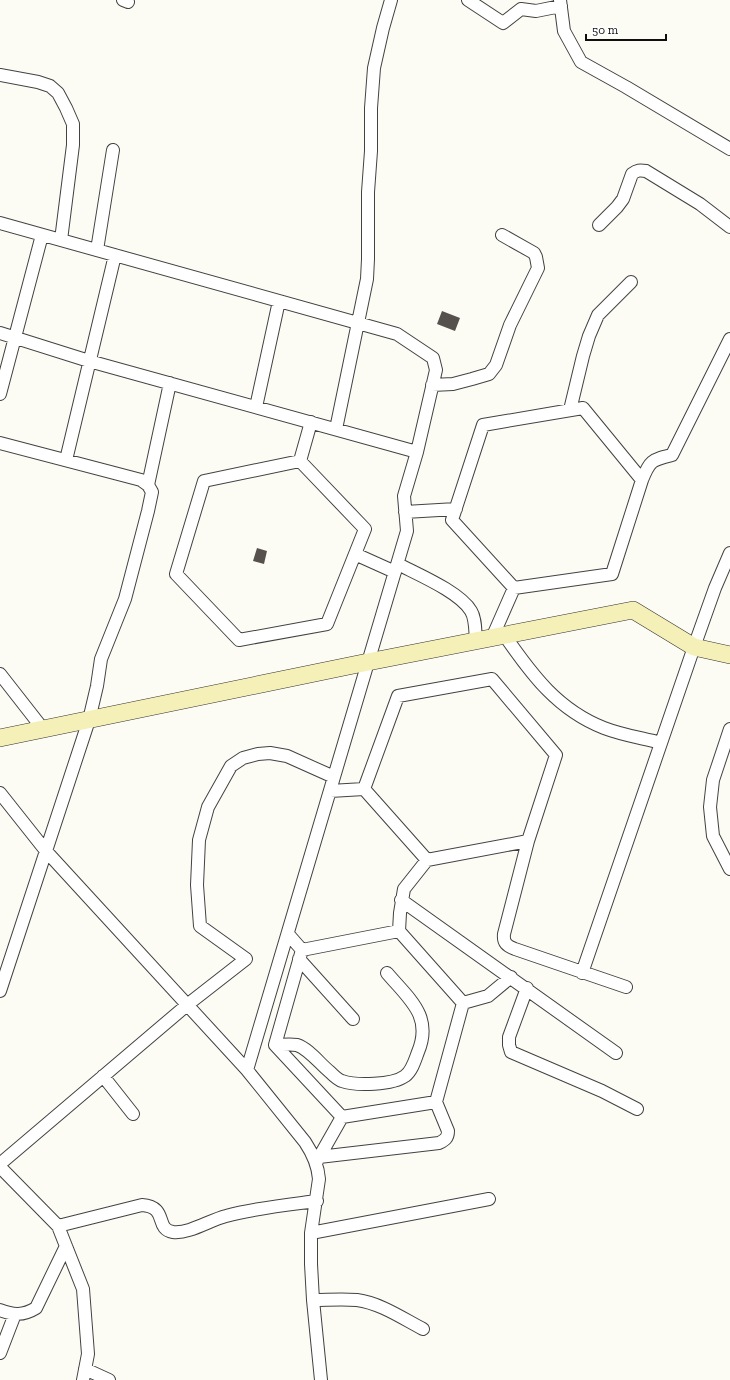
<svg xmlns="http://www.w3.org/2000/svg" width="730" height="1380" font-family="'Zilla Slab',serif">
<style>
.building{fill:#57514d}
.lines{fill:none;stroke-linecap:round;stroke-linejoin:round}
.street-casing{stroke:#424242;stroke-width:14}
.secondary-casing{stroke:#313131;stroke-width:18}
.street{stroke:#fff;stroke-width:12}
.secondary{stroke:#f5f0b7;stroke-width:17}
</style>
<rect width="100%" height="100%" fill="#fdfcf4"/>
<path class="building" d="M 442,311 L 460,318 L 455,331 L 437,324 Z
M 257,548 L 267,551 L 264,564 L 253,561 Z"/>
<g class="lines">
<defs>
<path id="street" d="M 123,0 L 128,2
M 468,0 L 503,23 L 521,9 L 536,11 L 561,6
M 560,0 L 564,31 L 581,62 L 626,87 L 730,149
M 0,75 L 38,82 L 50,86 L 58,93 L 66,108 L 73,124 L 73,145 L 61,240
M 0,223 L 397,334 L 433,358 L 436,370 L 417,452 L 404,496 L 407,531 L 247,1070
M 599,225 L 617,207 L 623,199 L 632,174 C 637,170 640,170 646,171 L 700,204 L 730,227
M 97,250 L 113,150
M 0,333 L 89,361 L 417,452
M 432,385 L 453,384 L 472,379 L 489,374 L 496,365 L 510,325 L 538,268 L 536,257 L 534,253 L 502,235
M 0,394 L 42,235
M 256,407 L 279,301
M 583,408 L 642,480 L 612,574 L 514,588 L 452,520 L 483,425 Z
M 570,410 L 583,356 L 589,336 L 598,315 L 631,282
M 336,429 L 367,279 L 368,259 L 368,192 L 371,151 L 371,108 L 374,68 L 383,28 L 391,0
M 0,443 L 141,480 L 148,485 L 152,492 L 148,511 L 125,599 L 101,659 L 97,686 L 89,720 L 0,991
M 66,460 L 115,255
M 300,461 L 365,529 L 327,624 L 239,640 L 176,574 L 204,481 Z
M 300,461 L 311,422
M 642,480 C 650,460 652,460 672,455 L 730,339
M 148,485 L 170,383
M 405,512 L 456,509
M 355,554 L 395,572
M 398,564 C 417,574 460,592 471,611 C 476,619 475,631 476,641
M 505,636 C 532,675 558,710 604,728 C 622,735 642,738 661,743
M 492,638 L 514,588
M 0,674 L 43,729
M 492,679 L 556,755 L 528,841 L 427,860 L 364,789 L 398,696 Z
M 730,729 L 713,780 L 710,807 L 713,836 L 730,869
M 330,791 L 364,789
M 0,793 L 46,851 L 247,1070 L 305,1142 C 313,1154 318,1165 319,1179 L 311,1233 L 311,1264 L 313,1300 L 321,1380
M 528,841 L 504,934 C 503,943 507,946 515,949 L 626,987
M 401,900 L 616,1053
M 399,931 L 400,913 L 404,889 L 427,860
M 288,934 L 302,950 L 275,1045 L 342,1117 L 436,1102 L 463,1003 L 399,931 L 302,950
M 299,959 L 353,1019
M 582,973 L 694,647 L 715,588 L 730,553
M 527,988 L 509,1037 L 509,1045 L 511,1052 L 602,1091 L 637,1109
M 463,1003 L 488,996 L 511,977
M 275,1045 C 282,1045 290,1044 297,1045 C 309,1049 320,1064 330,1072 C 333,1075 338,1080 342,1081 C 356,1086 393,1085 405,1076 C 412,1071 415,1060 418,1052 C 433,1016 409,999 387,973
M 103,1076 L 133,1114
M 319,1157 L 439,1143 C 445,1140 448,1138 448,1131 L 436,1102
M 317,1161 L 342,1117
M 0,1164 L 187,1005 L 246,959 L 200,926 L 197,885 L 199,840 L 208,807 L 231,766 L 243,758 L 258,754 L 270,753 L 287,756 L 334,777
M 0,1167 L 58,1226 L 83,1289 L 88,1354 L 83,1380
M 58,1226 L 142,1205 C 169,1207 154,1229 173,1232 C 189,1234 210,1220 226,1216 C 255,1208 286,1205 317,1201
M 311,1233 L 489,1199
M 313,1300 C 327,1300 342,1299 357,1300 C 380,1303 402,1318 423,1329
M 0,1310 C 13,1315 23,1316 36,1308 L 66,1246
M 0,1353 L 15,1314
M 85,1369 L 109,1380"/>
<path id="secondary" d="M 0,738 L 368,662 L 633,610 L 694,647 L 730,655"/>
</defs>
<use href="#street" class="street-casing"/>
<use href="#secondary" class="secondary-casing"/>
<use href="#street" class="street"/>
<use href="#secondary" class="secondary"/>
</g>
<path d="M586 34v6h80v-6" fill="none" stroke="#0f0f0f" stroke-width="2"/>
<text x="592" y="34" font-size="12" fill="#0f0f0f" stroke="#ffffff" stroke-width="3" paint-order="stroke">50 m</text>
</svg>
